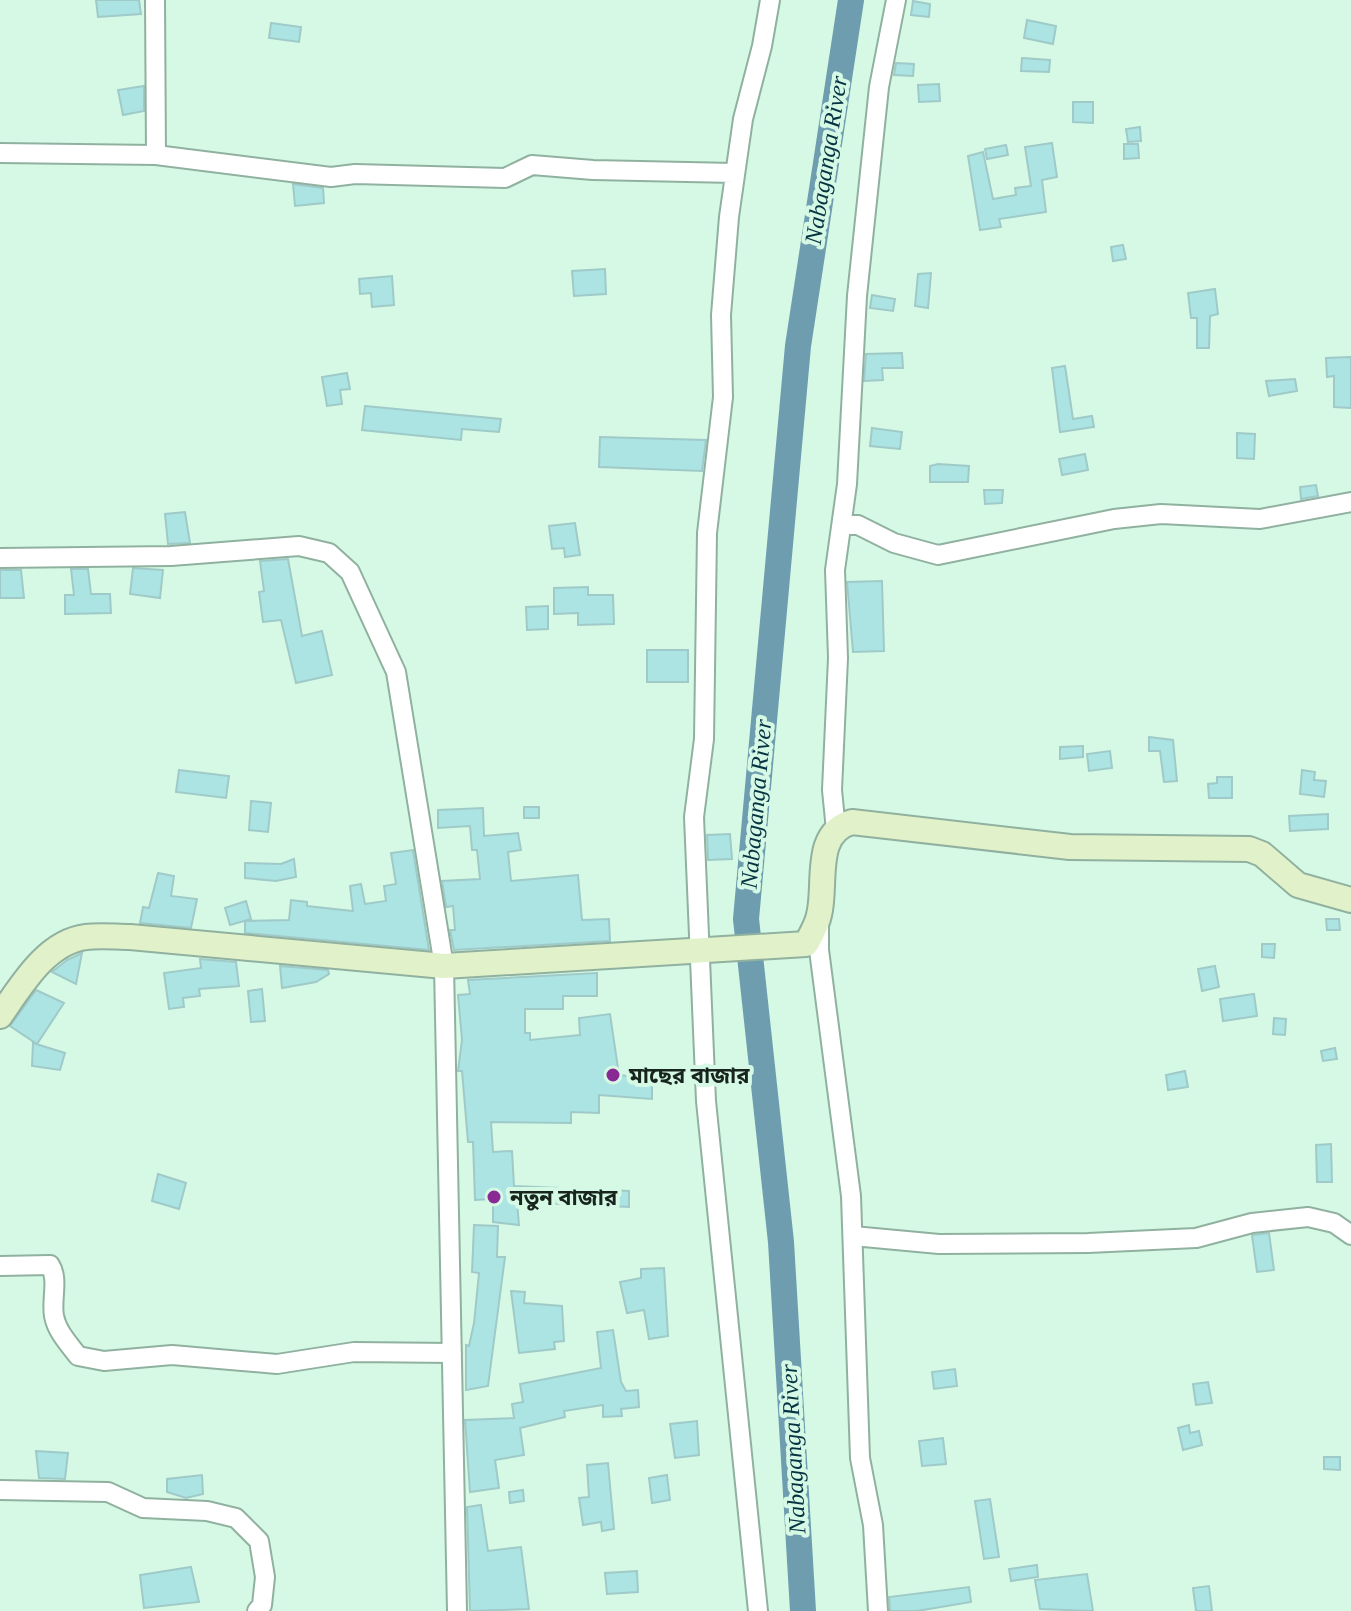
<svg xmlns="http://www.w3.org/2000/svg" width="1351" height="1611" font-family="'Times New Roman','Noto Sans Bengali',serif">
<style>
.lines{fill:none;stroke-linecap:round;stroke-linejoin:round}
.river{stroke:#6e9db0;stroke-width:26}
.building{fill:#abe4e2;stroke:#9fcac8;stroke-width:2}
.street-casing{stroke:#90b19f;stroke-width:22}
.secondary-casing{stroke:#90b19f;stroke-width:28}
.street{stroke:#fff;stroke-width:18}
.secondary{stroke:#e1f1c9;stroke-width:24}
.poi-dot{fill:#892993;stroke:#d6f9e5;stroke-width:3}
.labels{text-anchor:middle;stroke-width:8;stroke-linejoin:round;paint-order:stroke}
.poi-label{font-size:22px;font-weight:bold;fill:#18251e;stroke:#d6f9e5;text-anchor:start}
.water-label{font-size:24px;font-style:italic;fill:#063342;stroke:#d6f9e5}
</style>
<rect width="100%" height="100%" fill="#d6f9e5"/>
<g class="lines">
<path class="river" d="M 803,1611 L 781,1242 L 746,919 L 798,346 L 851,0"/>
</g>
<path class="building" d="M 96,0 L 139,0 L 141,14 L 98,17 Z
M 913,1 L 930,4 L 929,17 L 911,15 Z
M 1027,20 L 1056,26 L 1053,44 L 1024,38 Z
M 271,23 L 301,27 L 299,42 L 269,38 Z
M 1022,58 L 1050,60 L 1049,72 L 1021,71 Z
M 896,63 L 914,64 L 913,76 L 894,75 Z
M 939,84 L 940,101 L 919,102 L 918,85 Z
M 144,86 L 144,111 L 123,115 L 118,90 Z
M 1073,102 L 1093,102 L 1093,123 L 1073,122 Z
M 1140,127 L 1141,141 L 1128,142 L 1126,129 Z
M 1052,143 L 1057,177 L 1042,180 L 1046,212 L 999,219 L 1001,227 L 980,230 L 968,156 L 983,152 L 993,199 L 1016,195 L 1015,188 L 1031,186 L 1025,147 Z
M 1124,144 L 1138,144 L 1139,158 L 1124,159 Z
M 1006,145 L 1008,155 L 987,159 L 985,149 Z
M 293,184 L 323,188 L 324,203 L 295,206 Z
M 1123,245 L 1126,259 L 1113,261 L 1111,247 Z
M 605,269 L 606,294 L 574,296 L 572,271 Z
M 931,273 L 928,308 L 915,306 L 918,274 Z
M 392,276 L 394,305 L 372,307 L 371,293 L 360,294 L 359,279 Z
M 1215,289 L 1218,314 L 1210,316 L 1209,348 L 1197,348 L 1197,318 L 1191,318 L 1188,293 Z
M 872,295 L 895,299 L 893,311 L 870,308 Z
M 902,353 L 903,368 L 882,368 L 883,380 L 864,381 L 866,354 Z
M 1351,357 L 1351,408 L 1334,407 L 1334,376 L 1327,377 L 1326,358 Z
M 1065,366 L 1073,419 L 1092,416 L 1094,427 L 1060,432 L 1052,368 Z
M 347,373 L 350,389 L 340,390 L 342,404 L 327,406 L 322,377 Z
M 1295,379 L 1297,391 L 1269,396 L 1266,381 Z
M 365,406 L 501,419 L 499,432 L 462,429 L 461,440 L 362,430 Z
M 872,428 L 902,432 L 900,449 L 870,446 Z
M 1237,433 L 1255,434 L 1254,459 L 1237,458 Z
M 600,437 L 706,440 L 702,471 L 599,467 Z
M 1085,454 L 1088,470 L 1062,475 L 1059,459 Z
M 938,464 L 969,466 L 968,482 L 930,482 L 930,466 Z
M 1316,485 L 1318,496 L 1301,499 L 1300,487 Z
M 984,490 L 1003,490 L 1002,503 L 985,504 Z
M 185,512 L 190,543 L 168,544 L 165,514 Z
M 575,523 L 580,555 L 565,557 L 564,548 L 552,549 L 549,526 Z
M 288,559 L 302,636 L 322,631 L 332,675 L 296,683 L 281,620 L 263,622 L 259,592 L 264,591 L 260,561 Z
M 133,568 L 163,570 L 160,598 L 130,594 Z
M 71,569 L 88,569 L 91,594 L 110,594 L 111,613 L 65,614 L 65,595 L 74,595 Z
M 0,570 L 21,570 L 24,598 L 0,598 Z
M 882,581 L 884,651 L 853,652 L 847,582 Z
M 588,587 L 588,595 L 613,595 L 614,624 L 578,625 L 578,613 L 554,614 L 554,588 Z
M 548,606 L 548,629 L 527,630 L 526,607 Z
M 647,650 L 688,650 L 688,682 L 647,682 Z
M 1149,737 L 1173,740 L 1177,781 L 1164,782 L 1160,751 L 1149,751 Z
M 1083,746 L 1083,757 L 1060,759 L 1060,747 Z
M 1110,751 L 1112,768 L 1089,771 L 1087,754 Z
M 179,770 L 229,776 L 226,798 L 176,792 Z
M 1302,770 L 1315,772 L 1314,780 L 1326,781 L 1324,797 L 1300,794 Z
M 1217,777 L 1232,777 L 1232,798 L 1209,798 L 1208,784 L 1217,783 Z
M 251,801 L 271,803 L 268,832 L 249,830 Z
M 524,807 L 539,807 L 539,818 L 524,818 Z
M 483,808 L 484,836 L 518,833 L 521,850 L 508,852 L 511,881 L 578,875 L 582,920 L 609,919 L 610,941 L 454,950 L 450,930 L 455,930 L 453,906 L 446,907 L 442,881 L 480,879 L 477,850 L 472,850 L 470,826 L 438,828 L 438,810 Z
M 1328,814 L 1328,829 L 1290,831 L 1289,816 Z
M 730,834 L 732,859 L 708,860 L 707,835 Z
M 413,850 L 429,950 L 245,933 L 245,921 L 289,920 L 291,900 L 307,902 L 307,906 L 353,911 L 350,886 L 361,884 L 365,904 L 386,901 L 384,886 L 396,884 L 391,853 Z
M 294,859 L 296,877 L 276,881 L 245,878 L 245,863 L 281,864 Z
M 158,873 L 174,876 L 171,896 L 197,899 L 191,928 L 140,923 L 143,907 L 149,908 Z
M 246,901 L 251,919 L 230,925 L 225,908 Z
M 1326,919 L 1339,919 L 1340,930 L 1327,930 Z
M 1262,944 L 1275,944 L 1274,958 L 1262,957 Z
M 82,953 L 76,984 L 52,972 L 67,960 Z
M 200,959 L 236,962 L 239,986 L 199,989 L 200,996 L 183,998 L 184,1007 L 169,1009 L 164,973 L 201,968 Z
M 280,966 L 328,970 L 329,974 L 316,982 L 282,988 Z
M 1215,966 L 1219,987 L 1202,991 L 1198,969 Z
M 597,973 L 597,996 L 563,996 L 563,1009 L 525,1009 L 525,1033 L 530,1033 L 530,1040 L 580,1035 L 579,1018 L 610,1014 L 619,1075 L 652,1078 L 652,1099 L 599,1095 L 599,1113 L 571,1112 L 571,1123 L 491,1122 L 493,1152 L 512,1151 L 514,1186 L 629,1191 L 629,1207 L 517,1202 L 519,1225 L 493,1222 L 493,1199 L 475,1200 L 473,1142 L 468,1142 L 462,1071 L 458,1071 L 462,1040 L 458,995 L 470,994 L 468,980 Z
M 262,989 L 265,1021 L 251,1022 L 248,991 Z
M 36,990 L 64,1003 L 37,1044 L 10,1026 Z
M 1254,994 L 1257,1016 L 1223,1021 L 1220,999 Z
M 1274,1018 L 1286,1019 L 1285,1035 L 1273,1034 Z
M 33,1043 L 65,1053 L 60,1070 L 32,1066 Z
M 1335,1048 L 1337,1059 L 1323,1061 L 1321,1051 Z
M 1185,1071 L 1188,1087 L 1168,1090 L 1166,1075 Z
M 1331,1144 L 1332,1182 L 1317,1182 L 1316,1145 Z
M 158,1174 L 186,1183 L 179,1209 L 152,1201 Z
M 474,1225 L 498,1226 L 497,1257 L 505,1257 L 488,1386 L 466,1390 L 466,1345 L 469,1346 L 474,1323 L 479,1273 L 472,1272 Z
M 1269,1233 L 1274,1270 L 1257,1272 L 1252,1235 Z
M 664,1268 L 668,1336 L 649,1339 L 644,1310 L 627,1313 L 620,1282 L 641,1278 L 641,1269 Z
M 511,1291 L 525,1292 L 524,1303 L 562,1306 L 564,1341 L 554,1342 L 555,1349 L 519,1353 Z
M 613,1330 L 621,1382 L 626,1391 L 638,1390 L 639,1407 L 621,1409 L 622,1416 L 603,1417 L 603,1405 L 564,1411 L 565,1417 L 520,1428 L 524,1455 L 495,1460 L 499,1488 L 470,1492 L 465,1420 L 514,1418 L 512,1404 L 523,1402 L 520,1384 L 601,1368 L 597,1332 Z
M 955,1369 L 957,1386 L 934,1389 L 932,1372 Z
M 1208,1382 L 1212,1403 L 1196,1405 L 1193,1384 Z
M 697,1421 L 699,1455 L 675,1458 L 670,1424 Z
M 1189,1425 L 1190,1433 L 1199,1431 L 1202,1445 L 1183,1450 L 1178,1428 Z
M 943,1438 L 946,1464 L 922,1466 L 919,1441 Z
M 36,1451 L 68,1453 L 65,1479 L 39,1478 Z
M 1324,1457 L 1340,1457 L 1340,1470 L 1324,1469 Z
M 608,1463 L 614,1529 L 602,1531 L 601,1522 L 583,1525 L 579,1498 L 589,1497 L 587,1465 Z
M 202,1475 L 203,1494 L 186,1498 L 167,1492 L 167,1479 Z
M 667,1475 L 670,1500 L 652,1503 L 649,1478 Z
M 523,1490 L 524,1501 L 510,1503 L 509,1492 Z
M 990,1499 L 999,1557 L 984,1559 L 975,1501 Z
M 481,1505 L 488,1551 L 521,1547 L 529,1609 L 470,1611 L 467,1507 Z
M 1037,1565 L 1038,1577 L 1011,1581 L 1009,1569 Z
M 191,1567 L 199,1602 L 144,1608 L 140,1575 Z
M 637,1571 L 638,1592 L 607,1594 L 605,1573 Z
M 1087,1574 L 1093,1611 L 1040,1609 L 1035,1580 Z
M 1209,1586 L 1212,1611 L 1196,1611 L 1193,1588 Z
M 969,1587 L 971,1602 L 917,1611 L 890,1611 L 889,1597 Z"/>
<g class="lines">
<defs>
<path id="street" d="M 0,153 L 156,155 L 155,0
M 156,155 L 331,177 L 355,174 L 505,178 L 532,165 L 593,170 L 734,173
M 843,525 L 858,525 L 894,543 L 938,555 L 1114,519 L 1161,514 L 1260,519 L 1351,502
M 0,558 L 171,556 L 299,546 L 329,553 L 350,572 L 396,672 L 444,966 L 457,1611
M 836,830 L 832,790 L 838,658 L 835,570 L 847,484 L 857,296 L 879,87 L 896,0
M 819,921 L 819,950 L 851,1196 L 860,1458 L 873,1525 L 878,1611
M 853,1236 L 939,1244 L 1088,1243 L 1196,1238 L 1252,1223 L 1308,1217 L 1334,1223 L 1351,1235
M 0,1266 L 50,1265 C 59,1279 51,1300 54,1316 C 57,1332 69,1344 78,1356 L 104,1361 L 172,1355 L 277,1364 L 354,1352 L 452,1353
M 0,1490 L 108,1492 L 143,1508 L 207,1511 L 236,1518 L 259,1541 L 265,1577 L 262,1605 L 257,1611
M 758,1611 L 706,1101 L 694,817 L 704,739 L 707,533 L 723,397 L 721,315 L 729,217 L 743,119 L 762,46 L 770,0"/>
<path id="secondary" d="M 0,1016 C 21,986 46,942 86,937 C 100,935 116,937 130,937 L 444,966 L 806,944 C 811,935 817,925 819,915 C 827,884 812,833 852,822 L 1070,847 L 1249,849 L 1262,854 L 1298,885 L 1351,900"/>
</defs>
<use href="#street" class="street-casing"/>
<use href="#secondary" class="secondary-casing"/>
<use href="#street" class="street"/>
<use href="#secondary" class="secondary"/>
</g>
<g class="poi-dot">
<circle cx="613" cy="1075" r="8"/>
<circle cx="494" cy="1197" r="8"/>
</g>
<g class="labels">
<g class="poi-label">
<text x="629" y="1083">মাছের বাজার</text>
<text x="510" y="1205">নতুন বাজার</text>
</g>
<g class="water-label">
<text transform="translate(826 160) rotate(-81)" y="8">Nabaganga River</text>
<text transform="translate(756 804) rotate(-85)" y="8">Nabaganga River</text>
<text transform="translate(793 1449) rotate(-93)" y="8">Nabaganga River</text>
</g>
</g>
</svg>
